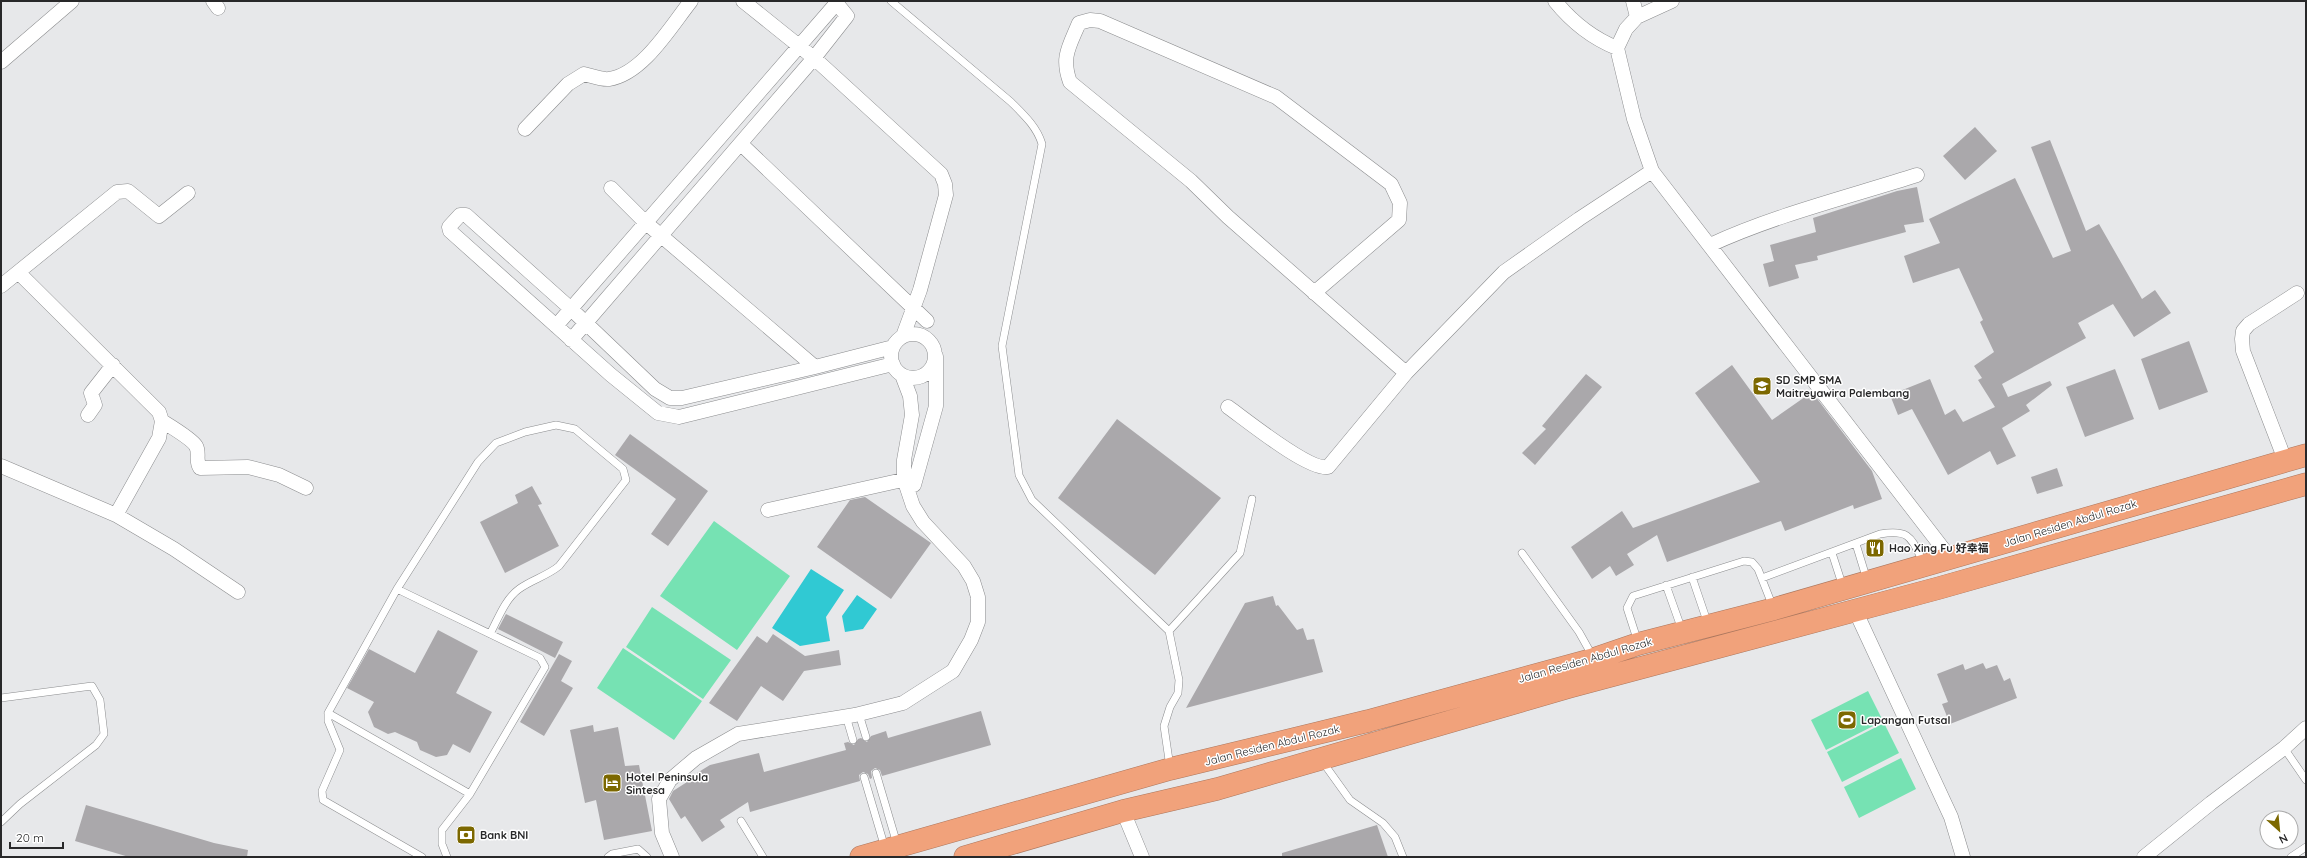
<svg xmlns="http://www.w3.org/2000/svg" width="2307" height="858" font-family="Quicksand,'Noto Sans SC',sans-serif">
<style>
.green{fill:#76e2b3}
.water{fill:#30c9d3}
.building{fill:#aaa8ab}
.lines{fill:none;stroke-linecap:round;stroke-linejoin:round}
.lane-casing{stroke:#8b8c8e;stroke-width:8}
.street-casing{stroke:#8b8c8e;stroke-width:15}
.highway-casing{stroke:#ab775e;stroke-width:23}
.lane{stroke:#fff;stroke-width:7}
.street{stroke:#fff;stroke-width:14}
.highway{stroke:#f1a27b;stroke-width:22}
.labels{text-anchor:middle;stroke-width:3;stroke-linejoin:round;paint-order:stroke}
.poi-label{font-size:11px;font-weight:bold;fill:#282829;stroke:#fff;text-anchor:start}
.street-label{font-size:11px;fill:#282829;stroke:#fff}
</style>
<rect width="100%" height="100%" fill="#e7e8ea"/>
<path class="green" d="M 714,521 L 790,576 L 737,650 L 660,596 Z
M 652,607 L 731,660 L 703,699 L 626,647 Z
M 623,648 L 702,701 L 674,740 L 597,688 Z
M 1868,691 L 1883,721 L 1826,750 L 1811,720 Z
M 1884,723 L 1899,753 L 1842,782 L 1827,752 Z
M 1901,758 L 1916,789 L 1859,818 L 1844,787 Z"/>
<path class="water" d="M 811,569 L 844,590 L 826,617 L 830,641 L 800,646 L 772,628 Z
M 857,595 L 877,609 L 863,629 L 845,632 L 842,616 Z"/>
<path class="building" d="M 1975,127 L 1997,151 L 1965,180 L 1943,156 Z
M 2050,140 L 2086,231 L 2099,224 L 2142,299 L 2155,290 L 2171,313 L 2134,337 L 2113,304 L 2078,323 L 2086,338 L 2002,384 L 2008,397 L 2050,381 L 2052,385 L 2026,405 L 2030,411 L 2002,428 L 2016,456 L 1997,465 L 1990,451 L 1948,475 L 1912,409 L 1898,415 L 1890,395 L 1930,379 L 1945,415 L 1955,409 L 1963,422 L 1995,407 L 1978,380 L 1982,378 L 1974,366 L 1994,352 L 1980,322 L 1983,320 L 1959,268 L 1913,283 L 1904,256 L 1940,243 L 1929,219 L 2015,178 L 2053,258 L 2071,251 L 2031,147 Z
M 1917,187 L 1924,222 L 1904,225 L 1906,232 L 1817,256 L 1818,260 L 1795,265 L 1799,278 L 1769,287 L 1763,264 L 1774,261 L 1770,245 L 1816,232 L 1813,218 L 1897,191 Z
M 2189,341 L 2208,392 L 2159,410 L 2141,359 Z
M 1732,365 L 1772,420 L 1812,392 L 1872,471 L 1882,499 L 1854,509 L 1853,505 L 1785,531 L 1781,521 L 1667,562 L 1657,535 L 1627,554 L 1634,565 L 1616,576 L 1610,566 L 1592,579 L 1571,547 L 1622,511 L 1633,528 L 1760,482 L 1695,393 Z
M 2115,369 L 2134,419 L 2085,437 L 2066,387 Z
M 1586,374 L 1602,387 L 1535,465 L 1522,453 L 1546,429 L 1542,426 Z
M 1117,419 L 1221,498 L 1155,575 L 1058,498 Z
M 630,434 L 708,491 L 668,546 L 651,534 L 676,499 L 615,455 Z
M 2057,468 L 2063,486 L 2037,494 L 2031,477 Z
M 532,486 L 542,504 L 538,505 L 559,546 L 505,573 L 480,522 L 518,503 L 515,495 Z
M 865,497 L 931,543 L 891,599 L 817,547 L 850,500 Z
M 1273,596 L 1276,606 L 1278,605 L 1297,630 L 1303,628 L 1307,640 L 1314,639 L 1323,672 L 1186,708 L 1245,603 Z
M 506,614 L 563,642 L 555,658 L 498,629 Z
M 438,630 L 478,651 L 456,693 L 492,712 L 470,753 L 453,744 L 447,755 L 436,757 L 420,750 L 417,742 L 395,732 L 388,734 L 374,727 L 368,712 L 374,702 L 347,688 L 369,649 L 415,673 Z
M 773,634 L 805,656 L 839,650 L 841,665 L 804,671 L 783,701 L 761,686 L 737,721 L 709,703 L 757,636 L 767,643 Z
M 559,654 L 572,661 L 561,681 L 573,688 L 544,736 L 520,722 Z
M 1983,663 L 1986,669 L 1997,665 L 2004,681 L 2010,678 L 2017,698 L 1950,724 L 1942,704 L 1948,702 L 1937,674 L 1963,664 L 1965,670 Z
M 981,711 L 991,745 L 882,776 L 880,770 L 875,768 L 871,771 L 872,778 L 870,779 L 868,774 L 863,772 L 859,775 L 860,781 L 750,812 L 748,802 L 720,820 L 725,827 L 702,842 L 685,816 L 681,819 L 669,799 L 673,791 L 698,775 L 697,773 L 710,765 L 759,753 L 764,772 L 846,750 L 844,743 L 848,742 L 854,745 L 858,739 L 861,738 L 867,742 L 871,736 L 886,731 L 888,738 Z
M 593,725 L 594,732 L 618,727 L 625,766 L 639,765 L 652,831 L 604,840 L 596,800 L 585,803 L 570,730 Z
M 86,805 L 214,843 L 248,850 L 247,857 L 129,857 L 75,841 Z
M 1377,825 L 1388,857 L 1282,857 L 1282,853 Z"/>
<g class="lines">
<defs>
<path id="lane" d="M 891,1 L 1011,102 C 1024,115 1037,127 1042,144 L 1002,346 L 1019,475 L 1032,500 L 1169,631 L 1179,680 L 1178,693 L 1170,707 L 1164,726 L 1170,767
M 1856,544 L 1867,580
M 1522,553 L 1579,632 L 1593,657
M 1832,553 L 1843,587
M 1692,577 L 1708,624
M 1762,578 L 1880,534 C 1911,529 1911,538 1924,564
M 1666,585 L 1682,630
M 397,589 L 540,658 L 545,667 L 470,794 L 442,830 L 442,844 L 447,857
M 1169,631 L 1240,553 L 1252,499
M 1638,642 L 1627,608 L 1633,596 L 1744,561 L 1752,562 L 1758,569 L 1773,607
M 1,698 L 92,686 L 100,700 L 104,734 L 96,745 L 20,804 L 1,822
M 328,713 L 470,794
M 859,714 L 866,737
M 846,716 L 853,740
M 2284,748 L 2306,780
M 1322,761 L 1350,800 L 1383,823 L 1395,837 L 1403,857
M 876,773 L 897,844
M 864,777 L 885,848
M 741,821 L 763,857
M 422,857 L 323,800 L 322,791 L 340,750 L 328,721 L 328,713 L 397,589 L 478,462 L 496,443 L 525,432 L 556,425 L 575,429 L 623,469 L 626,480 L 559,566 C 547,576 531,580 519,589 C 505,599 498,619 490,634
M 608,857 L 612,854 L 638,849 L 647,857
M 2291,857 L 2306,847"/>
<path id="street" d="M 213,1 L 218,8
M 743,1 L 814,58 L 941,174 L 945,184 L 946,195 L 920,290 L 903,336
M 1555,1 C 1572,22 1592,38 1617,48
M 1633,1 L 1637,17 L 1626,29 L 1617,48 L 1634,119 L 1652,171 L 1951,559
M 1637,17 L 1672,1
M 1,62 L 72,1
M 525,129 L 568,84 L 584,74 C 592,76 602,80 609,79 C 643,74 671,26 691,1
M 741,144 L 927,321
M 611,188 L 645,222 L 815,367
M 1710,245 C 1775,215 1848,197 1917,175
M 19,273 L 159,412 L 162,421 L 159,438 L 116,515
M 1,286 L 117,192 L 128,191 L 159,216 L 188,193
M 1314,293 L 1399,220 L 1400,203 L 1391,184 L 1276,97 L 1100,21 L 1090,20 L 1079,23 C 1069,47 1061,57 1070,82 L 1191,181 L 1228,217 L 1406,373
M 556,326 L 834,6 L 838,5 L 847,16 L 814,58 L 571,340
M891 356a22 22 0 1 1 44 0a22 22 0 1 1-44 0Z
M 893,347 L 815,367 L 682,398 L 670,398 L 655,389 L 570,308 L 466,215 L 460,215 L 449,227 L 450,231 L 611,375 L 658,413 L 679,417 L 893,364
M 1228,407 C 1245,419 1309,471 1328,467 L 1406,373 L 1504,272 L 1579,219 L 1652,171
M 88,415 L 95,405 L 91,393 L 113,365
M 162,421 C 170,426 192,439 196,446 C 200,453 195,461 200,468 L 248,467 L 279,475 L 306,488
M 2285,460 L 2243,351 L 2242,339 L 2243,331 L 2249,324 L 2297,293
M 1,466 L 116,515 L 174,549 L 238,592
M 914,485 L 936,406 L 936,356
M 768,510 L 916,477
M 1855,610 L 1951,817 L 1963,857
M 1123,811 L 1142,857
M 672,857 L 662,833 L 659,799 L 670,780 L 696,758 L 738,734 L 855,715 L 903,703 L 953,671 L 971,640 L 978,622 L 978,597 L 973,581 L 964,566 L 923,522 L 913,506 L 904,479 L 904,460 L 912,415 L 910,396 L 902,375
M 2144,857 L 2211,803 L 2284,748 L 2306,728"/>
<path id="highway" d="M 861,857 L 1170,769 L 1368,721 L 1594,659 L 1638,644 L 1774,609 L 2306,455
M 965,857 L 1123,811 L 1217,789 L 1569,687 L 1939,588 L 2306,484"/>
</defs>
<use href="#lane" class="lane-casing"/>
<use href="#street" class="street-casing"/>
<use href="#highway" class="highway-casing"/>
<use href="#lane" class="lane"/>
<use href="#street" class="street"/>
<use href="#highway" class="highway"/>
</g>
<defs>
<symbol id="school-square" viewBox="-11 -11 22 22"><rect x="-9" y="-9" width="18" height="18" rx="4" fill="#7c6800" stroke="#fff"/><path d="M0-5L7-2L0 1L-7-2ZM-4 1L0 2.5L4 1V4Q0 6-4 4Z" fill="#fff"/></symbol>
<symbol id="restaurant-square" viewBox="-11 -11 22 22"><rect x="-9" y="-9" width="18" height="18" rx="4" fill="#7c6800" stroke="#fff"/><path d="M-5-6h1v4h1v-4h1v4h1v-4h1v5L-1.5 .5V6h-2V.5L-5-1ZM5-6V6H3V1.5H1.5Q1.5-4 5-6Z" fill="#fff"/></symbol>
<symbol id="stadium-square" viewBox="-11 -11 22 22"><rect x="-9" y="-9" width="18" height="18" rx="4" fill="#7c6800" stroke="#fff"/><path d="M0-5a6.5 5 0 1 0 0 10a6.5 5 0 1 0 0-10ZM-3.5-1.8h7v3.6h-7Z" fill="#fff"/></symbol>
<symbol id="hotel-square" viewBox="-11 -11 22 22"><rect x="-9" y="-9" width="18" height="18" rx="4" fill="#7c6800" stroke="#fff"/><path d="M-6-4.5h1.5V1H6V5H4.5V3h-9V5H-6ZM-4 0a1.8 1.8 0 1 1 3.6 0ZM.5 0V-2.5h3Q6-2.5 6 0Z" fill="#fff"/></symbol>
<symbol id="bank-square" viewBox="-11 -11 22 22"><rect x="-9" y="-9" width="18" height="18" rx="4" fill="#7c6800" stroke="#fff"/><path d="M-6-4H6V4H-6ZM0-2.3a2.3 2.3 0 1 0 0 4.6a2.3 2.3 0 1 0 0-4.6Z" fill="#fff"/></symbol>
</defs>
<g fill-rule="evenodd">
<use href="#school-square" x="1751" y="375" width="22" height="22"/>
<use href="#restaurant-square" x="1864" y="537" width="22" height="22"/>
<use href="#stadium-square" x="1836" y="709" width="22" height="22"/>
<use href="#hotel-square" x="601" y="772" width="22" height="22"/>
<use href="#bank-square" x="455" y="824" width="22" height="22"/>
</g>
<g class="labels">
<g class="poi-label">
<text x="1776" y="384">SD SMP SMA<tspan x="1776" dy="13">Maitreyawira Palembang</tspan></text>
<text x="1889" y="552">Hao Xing Fu 好幸福</text>
<text x="1861" y="724">Lapangan Futsal</text>
<text x="626" y="781">Hotel Peninsula<tspan x="626" dy="13">Sintesa</tspan></text>
<text x="480" y="839">Bank BNI</text>
</g>
<g class="street-label">
<text transform="translate(2070 523) rotate(-17)" y="4">Jalan Residen Abdul Rozak</text>
<text transform="translate(1585 660) rotate(-16)" y="4">Jalan Residen Abdul Rozak</text>
<text transform="translate(1272 745) rotate(-14)" y="4">Jalan Residen Abdul Rozak</text>
</g>
</g>
<rect width="2307" height="858" fill="none" stroke="#282829" stroke-width="4"/>
<g transform="translate(2279 830) rotate(153)"><circle r="19" fill="#ffffff" stroke="#a9a9a9"/>
<path d="M0-3L7 15L0 10L-7 15Z" fill="#7c6800"/>
<text y="-6" font-size="11" font-weight="bold" text-anchor="middle" fill="#282829">N</text>
</g>
<path d="M10 842v6h53v-6" fill="none" stroke="#282829" stroke-width="2"/>
<text x="16" y="842" font-size="12" fill="#282829" stroke="#ffffff" stroke-width="3" paint-order="stroke">20 m</text>
</svg>
